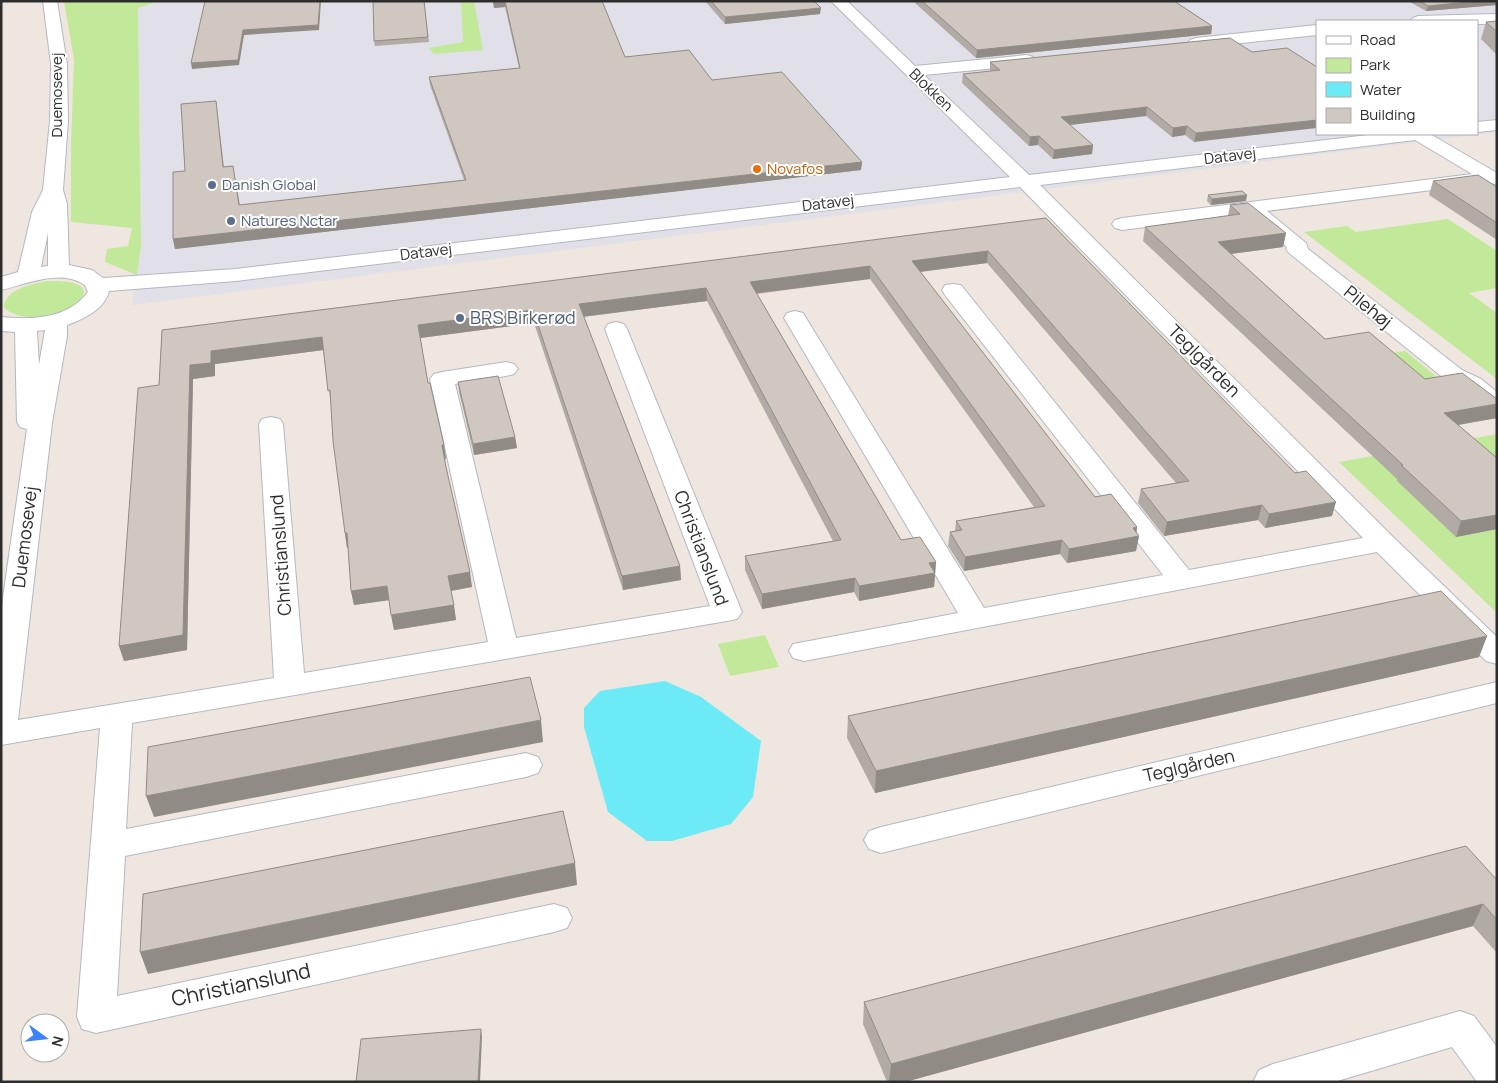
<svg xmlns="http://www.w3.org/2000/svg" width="1498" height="1083" font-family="Manrope,sans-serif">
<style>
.industrial{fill:#e1e0e8;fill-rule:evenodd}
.green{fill:#c2e999}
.water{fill:#6cebf7}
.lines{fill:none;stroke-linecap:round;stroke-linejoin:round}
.minor-casing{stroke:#b3b8c1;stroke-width:2}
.minor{fill:#fff;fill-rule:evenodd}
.wall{fill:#b2aba5}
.shaded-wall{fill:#918b86}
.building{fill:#cfc7c0;stroke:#918b86}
.food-dot{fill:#e8710a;stroke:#fff;stroke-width:2}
.service-dot{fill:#5c6f8a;stroke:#fff;stroke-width:2}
.labels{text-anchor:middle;stroke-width:4;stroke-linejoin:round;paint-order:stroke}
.far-street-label{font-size:15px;fill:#2d2d2d;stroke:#fff}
.far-food-label{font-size:15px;fill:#c56008;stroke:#fff;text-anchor:start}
.far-service-label{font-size:15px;fill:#4e5e75;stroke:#fff;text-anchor:start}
.street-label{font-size:18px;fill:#2d2d2d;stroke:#fff}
.service-label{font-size:18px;fill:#4e5e75;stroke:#fff;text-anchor:start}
.near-street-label{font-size:21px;fill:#2d2d2d;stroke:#fff}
</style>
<rect width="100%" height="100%" fill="#efe6df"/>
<path class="industrial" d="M 159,1 L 1497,1 L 1497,132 L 132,305 L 141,246 L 138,8 ZM 1317,21 L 1477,21 L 1477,134 L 1317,134 Z"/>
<path class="green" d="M 64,1 L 159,1 L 138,8 L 141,246 L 137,275 L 105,262 L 107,249 L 128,246 L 132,228 L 71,222 L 71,144 L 74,60 Z
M 461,1 L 474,1 L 483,50 L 434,54 L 429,48 L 463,42 Z
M 1448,219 L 1497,251 L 1497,288 L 1469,293 L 1497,313 L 1497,379 L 1304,232 L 1347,226 L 1356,232 Z
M 47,281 C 56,281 93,280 82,298 C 71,317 18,325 4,307 C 5,289 32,284 47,281 Z
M 1405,351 L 1442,381 L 1377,392 L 1341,361 Z
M 1497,434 L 1497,613 L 1339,462 Z
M 765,635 L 779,667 L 730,676 L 718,644 Z"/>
<path class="water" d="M 665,681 L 701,697 L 761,741 L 753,797 L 731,824 L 672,841 L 647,841 L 608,812 L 584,727 L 584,708 L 600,691 Z"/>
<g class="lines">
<defs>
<path id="minor" d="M 43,1 L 57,1 L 67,64 L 68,121 L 63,190 L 67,204 L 69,265 L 92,270 L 103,278 L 236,269 L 1010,177 L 831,1 L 847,1 L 915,66 L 1027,55 L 1033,57 L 1035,60 L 1033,63 L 1027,65 L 924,75 L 1029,175 L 1377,134 L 1430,134 L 1497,173 L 1497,184 L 1487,183 L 1267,211 L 1306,243 L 1308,249 L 1462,370 L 1481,379 L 1497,392 L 1497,411 L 1488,409 L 1465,389 L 1446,380 L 1289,253 L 1286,249 L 1287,247 L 1248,214 L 1122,230 L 1115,228 L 1112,224 L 1115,220 L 1122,218 L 1472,174 L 1415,140 L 1040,185 L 1393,537 L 1497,637 L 1497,664 L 1486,661 L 1377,552 L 804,661 L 793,658 L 789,651 L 793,644 L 958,613 L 784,318 L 787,313 L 795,311 L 803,313 L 806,318 L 984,608 L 1163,575 L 945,295 L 942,290 L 945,285 L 953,284 L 961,285 L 1189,570 L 1363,538 L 1020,187 L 236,281 L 109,291 C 105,309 84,319 67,325 L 67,336 L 52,423 L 18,720 L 274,678 L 259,424 L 262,419 L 271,417 L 280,419 L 283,424 L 304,673 L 488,642 L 430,379 L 434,374 L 442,372 L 506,362 L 514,364 L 518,369 L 514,374 L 506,376 L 455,384 L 516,638 L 710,606 L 605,329 L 608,324 L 616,322 L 624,324 L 627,329 L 742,612 L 737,619 L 727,621 L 132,723 L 126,829 L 526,753 L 538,757 L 542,765 L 538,773 L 526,777 L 125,856 L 117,996 L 554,904 L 567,908 L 572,918 L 567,928 L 554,932 L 96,1033 L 82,1029 L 77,1017 L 100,728 L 1,745 L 1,612 L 27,429 L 20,427 L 17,422 L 15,332 L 1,331 L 1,317 C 32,320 68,319 88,292 L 85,285 C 60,268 27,284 1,290 L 1,277 L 18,272 L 32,212 L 43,190 L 50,121 L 51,64 ZM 48,233 L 48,266 L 41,267 ZM 45,330 L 39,365 L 37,331 Z
M 1497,14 L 1497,24 L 1477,24 L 1477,21 L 1410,21 L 1413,18 L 1418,16 Z
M 1317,25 L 1317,35 L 1196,48 L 1190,46 L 1188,43 L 1190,40 L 1196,38 Z
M 1497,120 L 1497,130 L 1477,132 L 1477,122 Z
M 1497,682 L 1497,703 L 881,853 L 869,849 L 864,840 L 869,831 L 881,827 Z
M 1460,1011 L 1474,1016 L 1497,1047 L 1497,1082 L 1477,1082 L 1452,1047 L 1334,1082 L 1253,1082 L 1259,1070 L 1273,1064 Z"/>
</defs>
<use href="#minor" class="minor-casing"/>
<use href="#minor" class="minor"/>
</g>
<path class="wall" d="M 424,1 L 429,42 L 375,46 L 374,41 Z
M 493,1 L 602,1 L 625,57 L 712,80 L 862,162 L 861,170 L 175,249 L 173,239 L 185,171 L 216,101 L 217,109 L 224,167 L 233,166 L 240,205 L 464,180 L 430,85 L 429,77 L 519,68 L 505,7 L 494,8 Z
M 705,1 L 814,1 L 820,14 L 725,24 Z
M 916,1 L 1174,1 L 1212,26 L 1211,34 L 976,58 L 915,3 Z
M 1408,1 L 1497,1 L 1497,5 L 1426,11 Z
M 1497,21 L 1497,55 L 1481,39 L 1486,22 Z
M 1230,38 L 1194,142 L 1185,135 L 1172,137 L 1146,116 L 1070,125 L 1093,145 L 1092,154 L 1053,159 L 1038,145 L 1029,146 L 962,83 L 963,74 L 991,71 L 990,70 L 990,62 Z
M 1433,181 L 1497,187 L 1497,240 L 1429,195 Z
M 1208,195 L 1246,201 L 1211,205 L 1207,201 Z
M 1230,205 L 1286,233 L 1283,247 L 1230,254 L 1325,339 L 1425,379 L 1497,399 L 1497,418 L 1458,425 L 1497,458 L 1497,529 L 1456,537 L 1397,481 L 1397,479 L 1143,241 L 1145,227 L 1228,216 Z
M 1046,218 L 1332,516 L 1265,528 L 1258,520 L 1164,536 L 1138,503 L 1141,489 L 1176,483 L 987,263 L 920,272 L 1095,497 L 1137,527 L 1136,533 L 1139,536 L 1136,551 L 1067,563 L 1060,554 L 964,571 L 948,546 L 950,532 L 955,531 L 956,521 L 1034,507 L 870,279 L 757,294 L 901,540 L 936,562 L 934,587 L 859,601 L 854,592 L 762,609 L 745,570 L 745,556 L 833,541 L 707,301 L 583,317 L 680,566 L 681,580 L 623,590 L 534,323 L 420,338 L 428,383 L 444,445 L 446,459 L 444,459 L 472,587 L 451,591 L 456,620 L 394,630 L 389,600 L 354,605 L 351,591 L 348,548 L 347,548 L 345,533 L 331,404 L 323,350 L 215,364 L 215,376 L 193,379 L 187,650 L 124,661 L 119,646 L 159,385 L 162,330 Z
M 458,382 L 515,437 L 517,448 L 474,455 L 459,392 Z
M 1487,636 L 1479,657 L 875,793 L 847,738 L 848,716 Z
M 1497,880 L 1497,953 L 1473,926 L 905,1082 L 887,1082 L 863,1024 L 864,1002 Z"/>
<path class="shaded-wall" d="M 320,1 L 321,1 L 319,30 L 244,35 L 239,65 L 192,69 L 191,63 L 243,30 Z
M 493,1 L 505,1 L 505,7 L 494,8 Z
M 1478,1 L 1497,1 L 1497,5 L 1426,11 L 1428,6 Z
M 821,8 L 820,14 L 725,24 L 725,17 Z
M 1212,26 L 1211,34 L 976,58 L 977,50 Z
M 1147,107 L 1146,116 L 1060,126 L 1061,117 Z
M 1317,120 L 1317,128 L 1194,142 L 1196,133 Z
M 1187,126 L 1185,135 L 1172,137 L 1173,128 Z
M 1039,136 L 1038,145 L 1029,146 L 1030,137 Z
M 1093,145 L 1092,154 L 1053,159 L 1054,150 Z
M 862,162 L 861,170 L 175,249 L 173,239 Z
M 1247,195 L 1246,201 L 1211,205 L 1212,199 Z
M 1286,233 L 1283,247 L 1215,256 L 1218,242 Z
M 988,251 L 987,263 L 911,273 L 912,261 Z
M 870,266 L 870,279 L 750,294 L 750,282 Z
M 706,288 L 707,301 L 580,317 L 579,304 Z
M 533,310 L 534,323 L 420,338 L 418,325 Z
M 322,337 L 324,350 L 215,364 L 215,376 L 193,379 L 187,650 L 124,661 L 119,646 L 190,365 L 211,351 Z
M 1497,404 L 1497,418 L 1440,428 L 1444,413 Z
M 515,437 L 517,448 L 474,455 L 473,444 Z
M 442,445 L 444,445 L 446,459 L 444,459 Z
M 1336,502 L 1332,516 L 1265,528 L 1269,514 Z
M 1262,505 L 1258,520 L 1164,536 L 1167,522 Z
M 1497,515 L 1497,529 L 1456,537 L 1461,521 Z
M 1137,527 L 1136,537 L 1139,536 L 1136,551 L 1067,563 L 1069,549 Z
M 345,533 L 347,533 L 350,547 L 347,548 Z
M 1062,540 L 1060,554 L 964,571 L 965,557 Z
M 936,562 L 934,587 L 859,601 L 859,586 L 929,563 Z
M 680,566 L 681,580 L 623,590 L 622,576 Z
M 470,572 L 472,587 L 450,591 L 448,576 Z
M 855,578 L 854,592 L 762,609 L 762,594 Z
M 387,586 L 390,600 L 354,605 L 351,591 Z
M 454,605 L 456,620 L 394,630 L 391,615 Z
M 1487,636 L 1479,657 L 875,793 L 876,771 Z
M 541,720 L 543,742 L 154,817 L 146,796 Z
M 575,863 L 577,885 L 148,974 L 140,952 Z
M 1483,904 L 1473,926 L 905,1082 L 889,1082 L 891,1064 Z
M 481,1029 L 482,1037 L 480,1082 L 478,1082 Z"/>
<path class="building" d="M 205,1 L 320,1 L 318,25 L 243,30 L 238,60 L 191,63 Z
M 373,1 L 424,1 L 428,37 L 374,41 Z
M 505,1 L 602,1 L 625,57 L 689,50 L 712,80 L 782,72 L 862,162 L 173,239 L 173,172 L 185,171 L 181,104 L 216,101 L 223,167 L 233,166 L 239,205 L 466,180 L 429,77 L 520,68 Z
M 711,1 L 814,1 L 821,8 L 725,17 Z
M 922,1 L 1174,1 L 1212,26 L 977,50 Z
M 1420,1 L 1478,1 L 1428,6 Z
M 1497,21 L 1497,32 L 1486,22 Z
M 1230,38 L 1252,52 L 1287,48 L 1317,67 L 1317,120 L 1196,133 L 1187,126 L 1173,128 L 1147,107 L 1061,117 L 1093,145 L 1054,150 L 1039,136 L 1030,137 L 963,74 L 1000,70 L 990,62 Z
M 1478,175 L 1497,187 L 1497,223 L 1433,181 Z
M 1242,191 L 1247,195 L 1212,199 L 1208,195 Z
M 1248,203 L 1286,233 L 1218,242 L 1325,339 L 1369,332 L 1425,379 L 1462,373 L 1497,399 L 1497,404 L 1444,413 L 1497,458 L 1497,515 L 1461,521 L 1401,465 L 1403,465 L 1145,227 L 1240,214 L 1230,205 Z
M 1046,218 L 1295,473 L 1306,471 L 1336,502 L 1269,514 L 1262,505 L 1167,522 L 1141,489 L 1189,481 L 988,251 L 912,261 L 1095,497 L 1111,494 L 1137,527 L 1133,528 L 1139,536 L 1069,549 L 1062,540 L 965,557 L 950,532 L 962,530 L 956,521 L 1045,506 L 870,266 L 750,282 L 901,540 L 920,537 L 936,562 L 929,563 L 935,573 L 859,586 L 855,578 L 762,594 L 745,556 L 841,540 L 706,288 L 579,304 L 680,566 L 622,576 L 533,310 L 418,325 L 428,383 L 430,383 L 444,445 L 442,445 L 446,467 L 470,572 L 448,576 L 454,605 L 391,615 L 387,586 L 351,591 L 347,533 L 345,533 L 333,441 L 330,390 L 328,391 L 322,337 L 211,351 L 211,363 L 190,365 L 183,635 L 119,646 L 138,388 L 159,385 L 162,330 Z
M 498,376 L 515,437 L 473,444 L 458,382 Z
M 1441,591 L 1487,636 L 876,771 L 848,716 Z
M 530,677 L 541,720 L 146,796 L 148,747 Z
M 563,811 L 575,863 L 140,952 L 143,894 Z
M 1466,846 L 1497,880 L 1497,920 L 1483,904 L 891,1064 L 864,1002 Z
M 481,1029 L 478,1082 L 356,1082 L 361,1039 Z"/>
<circle class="food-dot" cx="757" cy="169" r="5"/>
<g class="service-dot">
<circle cx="212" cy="185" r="5"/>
<circle cx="231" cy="221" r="5"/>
<circle cx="460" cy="318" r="5"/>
</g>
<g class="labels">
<g class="far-street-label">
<text transform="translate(931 90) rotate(44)" y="5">Blokken</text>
<text transform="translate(57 95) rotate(-90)" y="5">Duemosevej</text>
<text transform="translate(1230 156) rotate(-7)" y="5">Datavej</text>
<text transform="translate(828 203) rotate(-7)" y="5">Datavej</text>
<text transform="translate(426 252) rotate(-7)" y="5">Datavej</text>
</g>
<g class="far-food-label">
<text x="767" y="174">Novafos</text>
</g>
<g class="far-service-label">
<text x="222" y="190">Danish Global</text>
<text x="241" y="226">Natures Nctar</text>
</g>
<g class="street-label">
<text transform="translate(1368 307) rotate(39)" y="6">Pilehøj</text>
<text transform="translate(1204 361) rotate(45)" y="6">Teglgården</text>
<text transform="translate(25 537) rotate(-83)" y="6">Duemosevej</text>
<text transform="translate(701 548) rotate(69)" y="6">Christianslund</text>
<text transform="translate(281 555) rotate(-94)" y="6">Christianslund</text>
<text transform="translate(1189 766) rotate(-13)" y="6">Teglgården</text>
</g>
<g class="service-label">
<text x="470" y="324">BRS Birkerød</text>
</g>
<g class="near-street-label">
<text transform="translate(241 985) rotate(-12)" y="7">Christianslund</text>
</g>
</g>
<rect width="1498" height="1083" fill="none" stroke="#2d2d2d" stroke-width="5"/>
<rect x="1316" y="20" width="162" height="115" fill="#ffffff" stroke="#ababab"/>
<rect x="1326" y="36" width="25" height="8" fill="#ffffff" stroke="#ababab"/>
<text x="1360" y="45" font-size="15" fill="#2d2d2d">Road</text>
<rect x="1326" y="58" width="25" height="15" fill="#c2e999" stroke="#ababab"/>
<text x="1360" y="70" font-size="15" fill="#2d2d2d">Park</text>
<rect x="1326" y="82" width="25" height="15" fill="#6cebf7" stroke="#ababab"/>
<text x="1360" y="95" font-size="15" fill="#2d2d2d">Water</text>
<rect x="1326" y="108" width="25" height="15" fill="#cfc7c0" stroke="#ababab"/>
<text x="1360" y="120" font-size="15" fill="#2d2d2d">Building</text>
<g transform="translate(45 1038) rotate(105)"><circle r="24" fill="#ffffff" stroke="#ababab"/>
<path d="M0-4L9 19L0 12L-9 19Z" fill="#3d83ff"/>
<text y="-8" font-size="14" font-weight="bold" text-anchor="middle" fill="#2d2d2d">N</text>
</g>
</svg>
